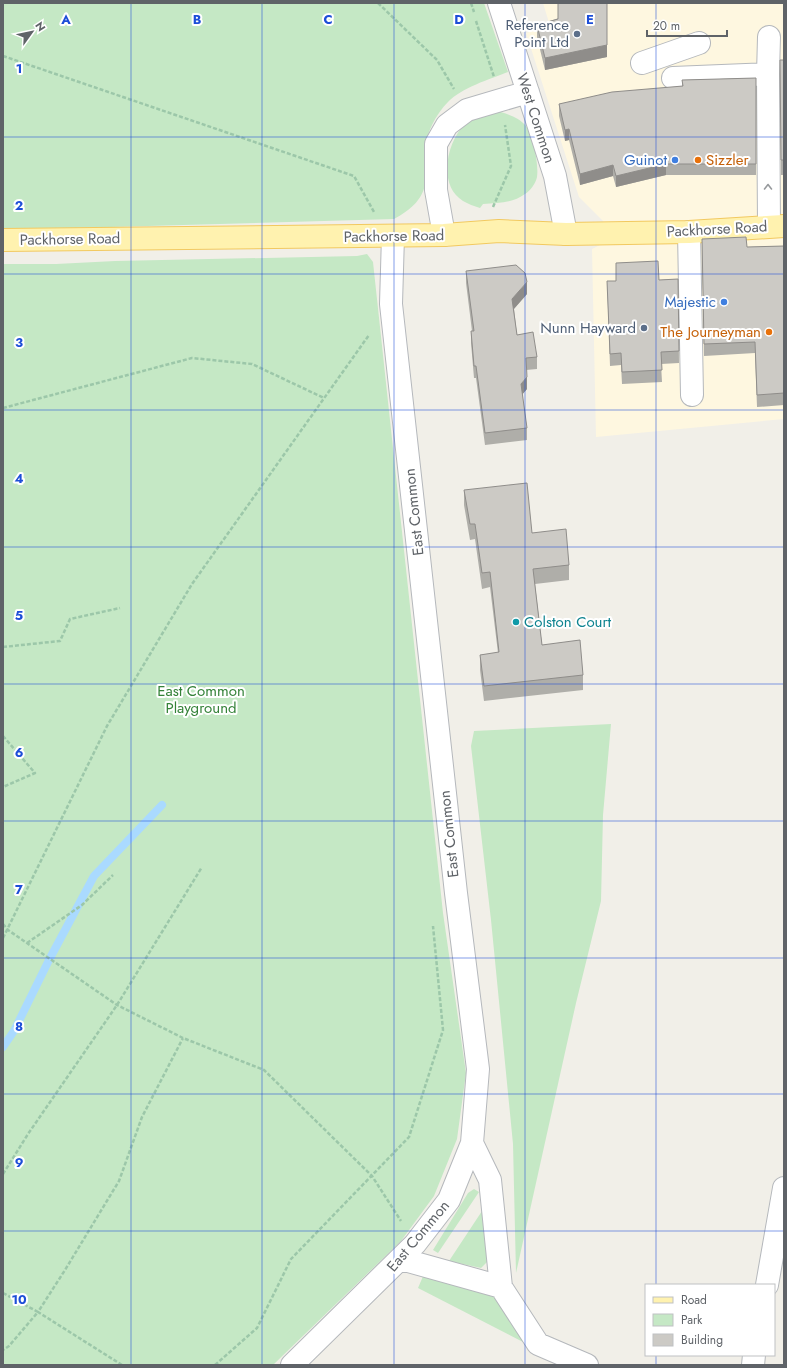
<svg xmlns="http://www.w3.org/2000/svg" width="787" height="1368" font-family="Jost,sans-serif">
<style>
.commercial{fill:#fef7e0}
.green{fill:#c5e8c5}
.lines{fill:none;stroke-linecap:round;stroke-linejoin:round}
.stream{stroke:#aadaff;stroke-width:8}
.minor-casing{stroke:#b5b8bc;stroke-width:24}
.major-casing{stroke:#f2c960;stroke-width:24}
.path{stroke:#9cc7a9;stroke-width:2.5;stroke-dasharray:4 2;stroke-linecap:butt}
.minor{stroke:#fff;stroke-width:22}
.major{stroke:#fff2af;stroke-width:22}
.wall{fill:#afaea9}
.shaded-wall{fill:#8f8d8a}
.building{fill:#cccac5;stroke:#8f8d8a}
.oneway{stroke:#979a9d}
.grid{fill:none;stroke:#1d4ed8;stroke-width:1;stroke-opacity:0.55}
.service-dot{fill:#5c6f8a;stroke:#fff;stroke-width:1.5}
.shop-dot{fill:#3f7fe0;stroke:#fff;stroke-width:1.5}
.food-dot{fill:#e8710a;stroke:#fff;stroke-width:1.5}
.culture-dot{fill:#0f9aa8;stroke:#fff;stroke-width:1.5}
.labels{text-anchor:middle;stroke-width:4;stroke-linejoin:round;paint-order:stroke}
.service-label{font-size:15px;fill:#4e5e75;stroke:#fff;text-anchor:end}
.street-label{font-size:15px;fill:#5f6368;stroke:#fff}
.shop-label{font-size:15px;fill:#366cbe;stroke:#fff;text-anchor:end}
.food-label{font-size:15px;fill:#c56008;stroke:#fff;text-anchor:start}
.culture-label{font-size:15px;fill:#0d838f;stroke:#fff;text-anchor:start}
.park-label{font-size:15px;fill:#348238;stroke:#fff}
.grid-label{font-size:13px;text-anchor:middle;font-weight:bold;fill:#1d4ed8;stroke:#fff;stroke-width:4;stroke-linejoin:round;paint-order:stroke}
</style>
<rect width="100%" height="100%" fill="#f1efe8"/>
<path class="commercial" d="M 543,3 L 784,3 L 784,419 L 596,437 L 592,249 L 618,236 L 579,197 L 526,33 L 550,26 Z"/>
<path class="green" d="M 3,3 L 484,3 L 508,72 C 490,79 461,88 448,102 C 436,114 426,133 425,150 C 424,159 427,169 426,178 C 425,198 411,210 394,219 L 3,230 Z
M 493,110 C 504,113 518,116 526,126 C 533,135 539,165 537,177 C 536,183 530,191 525,194 C 513,203 498,203 483,204 L 480,208 C 474,206 468,204 463,201 C 437,185 447,141 465,124 C 472,117 485,114 493,110 Z
M 367,254 L 373,262 L 443,913 L 466,1073 L 457,1139 L 434,1196 L 401,1241 L 273,1365 L 3,1365 L 3,264 L 56,264 L 115,261 L 357,256 Z
M 611,724 L 603,815 L 601,901 L 576,1003 L 516,1273 L 513,1144 L 491,920 L 471,746 L 474,731 Z
M 474,1189 L 479,1192 L 438,1253 L 433,1250 L 468,1193 Z
M 484,1208 L 487,1262 L 481,1268 L 449,1261 Z
M 424,1274 C 436,1276 463,1277 473,1282 C 497,1293 515,1317 523,1342 L 418,1288 Z"/>
<g class="lines">
<path class="stream" d="M 3,1047 L 14,1031 L 49,960 L 94,876 L 162,805"/>
<defs>
<path id="minor" d="M 499,3 L 555,176 L 566,234
M 642,63 L 699,43
M 673,78 L 768,74
M 769,226 L 768,74 L 769,37
M 689,232 L 692,395
M 444,235 L 436,190 L 436,144 L 447,125 L 467,110 L 528,92
M 472,1143 L 490,1180 L 501,1287
M 401,1259 L 501,1287 L 538,1344 L 587,1365
M 767,1285 L 784,1188
M 292,1365 L 415,1244 L 449,1200 L 472,1143 L 478,1069 L 456,893 L 391,304 L 393,236
M 753,1365 L 754,1355"/>
<path id="major" d="M 3,240 L 444,235 L 499,231 L 566,234 L 689,232 L 784,226"/>
</defs>
<use href="#minor" class="minor-casing"/>
<use href="#major" class="major-casing"/>
<path class="path" d="M 378,3 L 437,60 L 454,89
M 471,3 L 474,12
M 476,21 L 494,77
M 3,56 L 354,176 L 374,212
M 493,207 L 511,166 L 505,125
M 3,408 L 192,358 L 252,364 L 324,398
M 3,647 L 60,641 L 70,619 L 120,608
M 3,736 L 35,773 L 3,787
M 3,924 L 8,930 L 117,1005 L 183,1038 L 264,1070 L 372,1176 L 401,1221
M 3,938 L 107,726 L 192,584 L 369,335
M 27,943 L 82,905 L 113,875
M 3,1174 L 28,1134 L 117,1005 L 202,867
M 3,1293 L 38,1312 L 9,1346 L 3,1350
M 122,1365 L 38,1312 L 65,1270 L 119,1181 L 142,1117 L 183,1038
M 215,1365 L 257,1328 L 291,1259 L 409,1137 L 443,1030 L 433,926"/>
<use href="#minor" class="minor"/>
<use href="#major" class="major"/>
</g>
<path class="wall" d="M 607,3 L 607,57 L 545,70 L 537,37 L 537,25 Z
M 780,60 L 784,60 L 784,175 L 781,175 Z
M 756,78 L 756,175 L 666,175 L 616,187 L 613,176 L 580,185 L 569,140 L 565,141 L 559,116 L 559,104 L 682,86 L 682,80 Z
M 702,239 L 747,247 L 784,246 L 784,405 L 757,407 L 755,353 L 704,356 Z
M 616,263 L 659,280 L 678,279 L 679,363 L 661,364 L 662,382 L 622,384 L 621,365 L 610,366 L 607,281 L 616,281 Z
M 466,271 L 527,294 L 514,309 L 517,335 L 537,357 L 537,369 L 526,370 L 527,389 L 522,394 L 527,428 L 527,440 L 485,445 L 476,378 L 474,378 L 471,343 L 471,331 L 472,331 L 466,283 Z
M 464,490 L 532,533 L 569,565 L 569,580 L 535,584 L 542,645 L 583,675 L 583,690 L 484,701 L 480,670 L 480,655 L 498,653 L 490,587 L 482,589 L 475,539 L 470,540 L 464,505 Z"/>
<path class="shaded-wall" d="M 607,45 L 607,57 L 545,70 L 545,58 Z
M 569,129 L 569,140 L 565,141 L 565,130 Z
M 666,164 L 666,175 L 616,187 L 616,176 Z
M 613,165 L 613,176 L 580,185 L 580,174 Z
M 527,282 L 527,294 L 512,311 L 512,299 Z
M 527,377 L 527,389 L 521,396 L 521,384 Z"/>
<path class="building" d="M 558,3 L 607,3 L 607,45 L 545,58 L 537,25 L 558,19 Z
M 780,60 L 784,60 L 784,160 L 781,160 Z
M 756,78 L 756,164 L 666,164 L 616,176 L 613,165 L 580,174 L 569,129 L 565,130 L 559,104 L 612,92 L 683,86 L 682,80 Z
M 746,237 L 747,247 L 784,246 L 784,393 L 757,395 L 755,342 L 704,344 L 702,239 Z
M 658,261 L 659,280 L 678,279 L 679,351 L 661,352 L 662,370 L 622,372 L 621,353 L 610,354 L 607,281 L 616,281 L 616,263 Z
M 516,265 L 525,273 L 527,282 L 512,299 L 517,335 L 533,332 L 537,357 L 526,358 L 527,377 L 521,384 L 527,428 L 485,433 L 476,366 L 474,366 L 471,331 L 474,331 L 466,271 Z
M 527,483 L 532,533 L 566,529 L 569,565 L 533,569 L 542,645 L 580,640 L 583,675 L 484,686 L 480,655 L 499,652 L 490,572 L 482,573 L 475,524 L 470,524 L 464,490 Z"/>
<defs><path id="oneway-chevron" d="M-2-3.5L2.5 0L-2 3.5" fill="none" stroke-width="1.6" stroke-linecap="round" stroke-linejoin="round"/></defs>
<use class="oneway" href="#oneway-chevron" transform="translate(768 187) rotate(-90)"/>
<path class="grid" d="M 131,3 L 131,1365M 262,3 L 262,1365M 394,3 L 394,1365M 525,3 L 525,1365M 656,3 L 656,1285M 3,137 L 784,137M 3,274 L 784,274M 3,410 L 784,410M 3,547 L 784,547M 3,684 L 784,684M 3,821 L 784,821M 3,958 L 784,958M 3,1094 L 784,1094M 3,1231 L 784,1231M 656,1355 L 656,1365"/>
<g class="service-dot">
<circle cx="577" cy="34" r="4"/>
<circle cx="644" cy="328" r="4"/>
</g>
<g class="shop-dot">
<circle cx="675" cy="160" r="4"/>
<circle cx="724" cy="302" r="4"/>
</g>
<g class="food-dot">
<circle cx="698" cy="160" r="4"/>
<circle cx="769" cy="332" r="4"/>
</g>
<circle class="culture-dot" cx="516" cy="622" r="4"/>
<g class="labels">
<g class="service-label">
<text x="569" y="30">Reference<tspan x="569" dy="17">Point Ltd</tspan></text>
<text x="636" y="333">Nunn Hayward</text>
</g>
<g class="street-label">
<text transform="translate(536 118) rotate(72)" y="5">West Common</text>
<text transform="translate(717 229) rotate(-3)" y="5">Packhorse Road</text>
<text transform="translate(394 236) rotate(-1)" y="5">Packhorse Road</text>
<text transform="translate(70 239) rotate(-1)" y="5">Packhorse Road</text>
<text transform="translate(414 512) rotate(-96)" y="5">East Common</text>
<text transform="translate(449 834) rotate(-96)" y="5">East Common</text>
<text transform="translate(418 1236) rotate(-50)" y="5">East Common</text>
</g>
<g class="shop-label">
<text x="667" y="165">Guinot</text>
<text x="716" y="307">Majestic</text>
</g>
<g class="food-label">
<text x="706" y="165">Sizzler</text>
<text x="761" y="337" text-anchor="end">The Journeyman</text>
</g>
<g class="culture-label">
<text x="524" y="627">Colston Court</text>
</g>
<g class="park-label">
<text x="201" y="696">East Common<tspan x="201" dy="17">Playground</tspan></text>
</g>
</g>
<g class="grid-label">
<text x="66" y="24">A</text>
<text x="197" y="24">B</text>
<text x="328" y="24">C</text>
<text x="459" y="24">D</text>
<text x="590" y="24">E</text>
<text x="19" y="73">1</text>
<text x="19" y="210">2</text>
<text x="19" y="347">3</text>
<text x="19" y="483">4</text>
<text x="19" y="620">5</text>
<text x="19" y="757">6</text>
<text x="19" y="894">7</text>
<text x="19" y="1031">8</text>
<text x="19" y="1167">9</text>
<text x="19" y="1304">10</text>
</g>
<rect width="787" height="1368" fill="none" stroke="#5f6368" stroke-width="8"/>
<rect x="645" y="1284" width="130" height="72" fill="#ffffff" stroke="#bfc1c3"/>
<rect x="653" y="1297" width="20" height="6" fill="#fff2af" stroke="#bfc1c3"/>
<text x="681" y="1304" font-size="12" fill="#5f6368">Road</text>
<rect x="653" y="1314" width="20" height="12" fill="#c5e8c5" stroke="#bfc1c3"/>
<text x="681" y="1324" font-size="12" fill="#5f6368">Park</text>
<rect x="653" y="1334" width="20" height="12" fill="#cccac5" stroke="#bfc1c3"/>
<text x="681" y="1344" font-size="12" fill="#5f6368">Building</text>
<g transform="translate(32 32) rotate(57)" stroke="#ffffff" stroke-width="3" paint-order="stroke">
<path d="M0-3L7 15L0 10L-7 15Z" fill="#5f6368"/>
<text y="-6" font-size="11" font-weight="bold" text-anchor="middle" fill="#5f6368">N</text>
</g>
<path d="M647 30v6h80v-6" fill="none" stroke="#5f6368" stroke-width="2"/>
<text x="653" y="30" font-size="12" fill="#5f6368" stroke="#ffffff" stroke-width="3" paint-order="stroke">20 m</text>
</svg>
